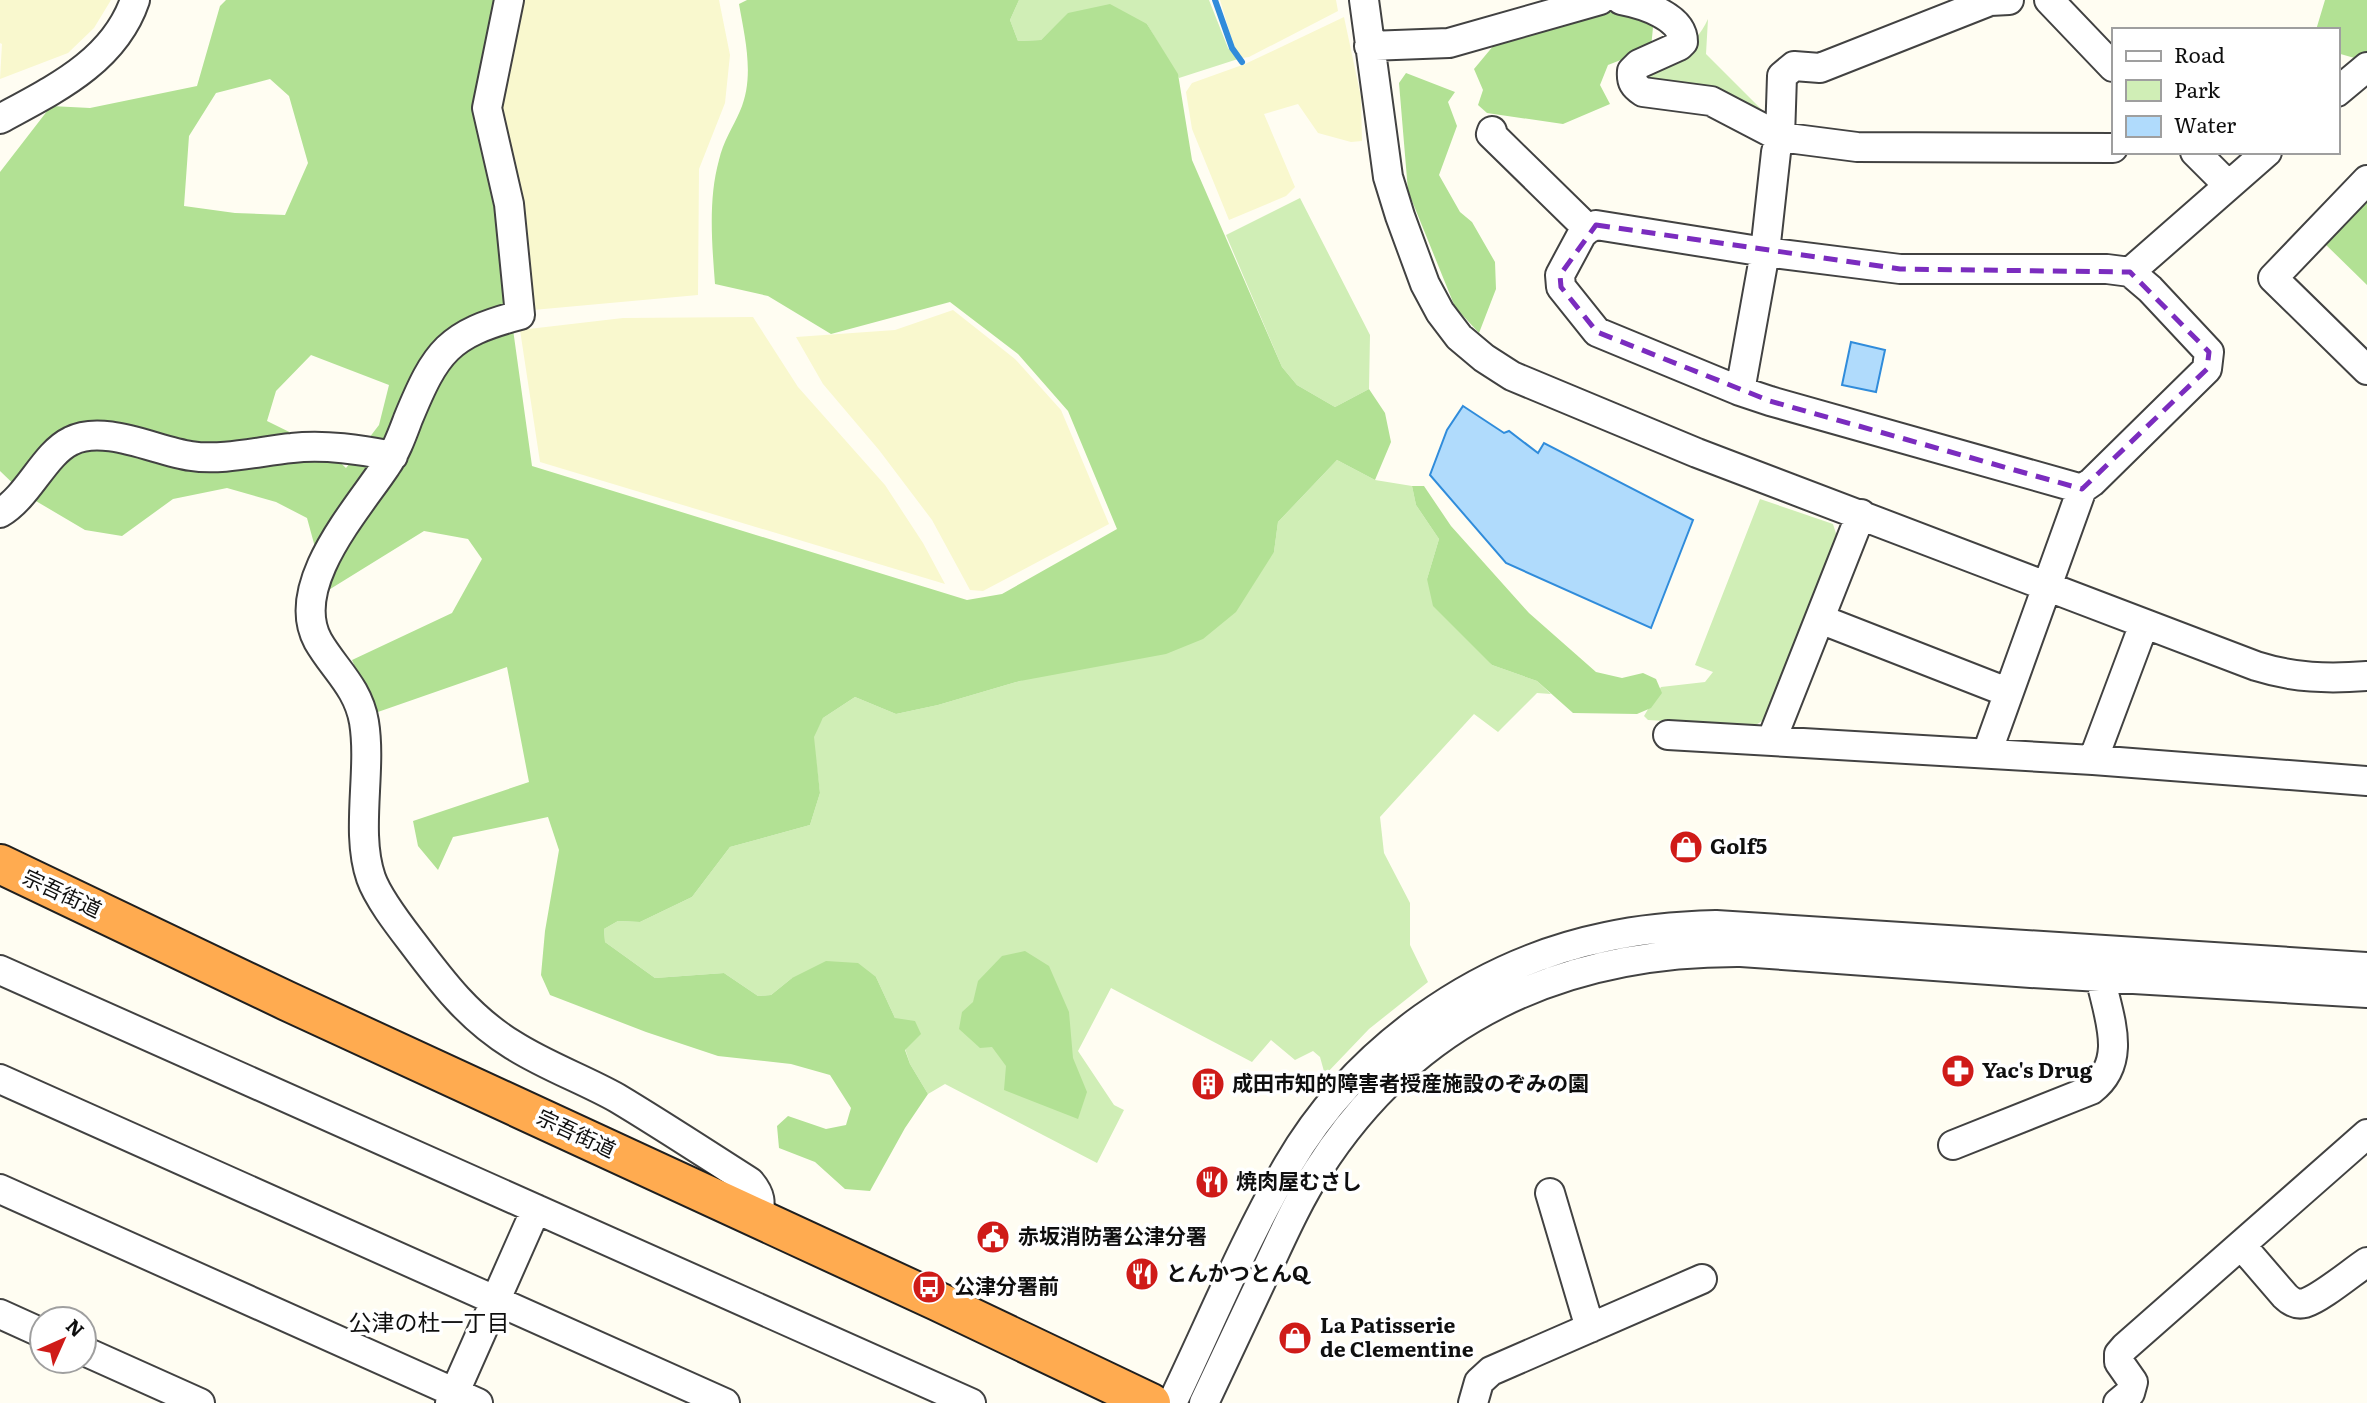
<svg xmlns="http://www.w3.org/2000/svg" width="2367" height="1403" font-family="Literata,'Noto Sans JP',serif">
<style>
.farmland{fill:#f9f8ce}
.green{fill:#d0eeb6}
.forest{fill:#b2e194;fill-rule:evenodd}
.water{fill:#b0dbfc;stroke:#308cdb;stroke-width:2}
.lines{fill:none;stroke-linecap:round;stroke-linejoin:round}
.stream{stroke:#308cdb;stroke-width:6}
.minor-casing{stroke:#424242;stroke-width:32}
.highway-casing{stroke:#202020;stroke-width:42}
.minor{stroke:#fff;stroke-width:28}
.highway{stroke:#ffab50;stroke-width:38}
.marked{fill:none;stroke:#7b2cbf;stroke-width:5;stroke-dasharray:14 9;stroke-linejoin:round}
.labels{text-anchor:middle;stroke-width:7;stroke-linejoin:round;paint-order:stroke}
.poi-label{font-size:21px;font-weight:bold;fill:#0f0f0f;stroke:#fff;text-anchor:start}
.street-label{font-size:21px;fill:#0f0f0f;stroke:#fff}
.neighbourhood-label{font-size:23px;fill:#0f0f0f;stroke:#fff}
</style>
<rect width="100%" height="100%" fill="#fffdf2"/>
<path class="farmland" d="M 0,0 L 111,0 L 94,28 L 68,53 L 0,79 L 2,44 L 0,43 Z
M 517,0 L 719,0 L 730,55 L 725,103 L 699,169 L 698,295 L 522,311 L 496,109 Z
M 1220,0 L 1336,0 L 1338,11 L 1249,57 L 1242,58 L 1235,50 Z
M 1344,17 L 1361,97 L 1362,141 L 1351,142 L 1318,133 L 1298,104 L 1264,114 L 1295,187 L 1286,196 L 1229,220 L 1192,129 L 1186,92 L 1192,83 L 1245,64 Z
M 953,310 L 1015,359 L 1061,410 L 1109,524 L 983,591 L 970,590 L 932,520 L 879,450 L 823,384 L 796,337 L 895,330 Z
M 753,317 L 798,387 L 885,485 L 923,543 L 945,584 L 540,462 L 520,330 L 623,318 Z"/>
<path class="green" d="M 1019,0 L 1209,0 L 1228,48 L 1238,59 L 1179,78 L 1147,24 L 1068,14 L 1041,40 L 1018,41 L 1010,20 Z
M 1708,19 L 1706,54 L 1769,117 L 1714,89 L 1643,77 C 1670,60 1694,49 1708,19 Z
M 1300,198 L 1370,335 L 1369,389 L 1335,407 L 1297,385 L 1282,367 L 1226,235 Z
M 1337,460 L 1375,480 L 1412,486 L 1416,505 L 1439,539 L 1427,579 L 1492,665 L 1537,681 L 1551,694 L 1537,693 L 1498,732 L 1474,714 L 1380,817 L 1384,853 L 1410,903 L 1410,945 L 1428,982 L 1369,1029 L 1325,1075 L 1320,1057 L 1313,1051 L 1295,1060 L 1271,1040 L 1252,1062 L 1111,988 L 1078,1051 L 1114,1105 L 1124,1110 L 1097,1163 L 945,1084 L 928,1094 L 910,1064 L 895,1018 L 876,977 L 792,978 L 771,995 L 758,996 L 724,973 L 655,978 L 605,942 L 604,929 L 618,921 L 640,922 L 692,897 L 730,847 L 810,825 L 820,793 L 813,737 L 823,718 L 855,697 L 896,714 L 938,705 L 1020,681 L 1274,552 L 1278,522 Z
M 1760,499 L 1833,524 L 1838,540 L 1767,718 L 1754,726 L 1648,720 L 1644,716 L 1661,687 L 1705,682 L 1713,672 L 1695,665 Z"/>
<path class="forest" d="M 226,0 L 503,0 L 481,99 L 532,466 L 967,600 L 1002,594 L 1117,529 L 1068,411 L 1018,354 L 950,302 L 831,334 L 768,296 L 715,284 C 712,244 708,199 719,160 C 723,142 733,127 740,111 C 755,77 745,38 739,4 L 747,0 L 1019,0 L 1010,20 L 1018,41 L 1041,40 L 1068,13 L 1110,4 L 1147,24 L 1178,74 L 1192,160 L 1282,367 L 1297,385 L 1335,407 L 1369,389 L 1385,413 L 1391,442 L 1375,480 L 1337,460 L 1278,522 L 1274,552 L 1236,612 L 1203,639 L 1166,654 L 1020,681 L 938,705 L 896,714 L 855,697 L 823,718 L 814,737 L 820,793 L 810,825 L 730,847 L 692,897 L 640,922 L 618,921 L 604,929 L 605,942 L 655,978 L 724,973 L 758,996 L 771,995 L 792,978 L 826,961 L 858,963 L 876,977 L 895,1018 L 915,1021 L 921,1034 L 905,1050 L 910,1064 L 928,1094 L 905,1128 L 870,1191 L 845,1189 L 815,1162 L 779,1148 L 777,1126 L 788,1116 L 826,1129 L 846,1125 L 851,1108 L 830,1075 L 791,1064 L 718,1056 L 646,1032 L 550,995 L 541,975 L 545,931 L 559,850 L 548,817 L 453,837 L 438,870 L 418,846 L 413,821 L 529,782 L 507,667 L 375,713 L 352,660 L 452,613 L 482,559 L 468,539 L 424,531 L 327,591 L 307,518 L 276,502 L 227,488 L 173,499 L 122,536 L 85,530 L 24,494 L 0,471 L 0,172 L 51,106 L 90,108 L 197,86 L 220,6 ZM 270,79 L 289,96 L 308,163 L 285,215 L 235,213 L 184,206 L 189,136 L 216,93 ZM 311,355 L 389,385 L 379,425 L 346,468 L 328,451 L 267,421 L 276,391 Z
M 2325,0 L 2367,0 L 2367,51 L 2358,59 L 2337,53 L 2337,30 L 2316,30 Z
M 1613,5 L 1654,17 L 1651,48 L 1608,65 L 1600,85 L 1610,104 L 1563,124 L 1487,113 L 1478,105 L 1483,90 L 1474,69 L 1504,33 Z
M 1406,73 L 1455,92 L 1448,102 L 1457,126 L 1439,175 L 1460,212 L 1472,222 L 1495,262 L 1496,289 L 1479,333 L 1455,307 L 1408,191 L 1399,83 Z
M 2367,195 L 2367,285 L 2321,240 Z
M 1412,486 L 1424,486 L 1451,526 L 1529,613 L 1596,672 L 1622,678 L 1643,673 L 1656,679 L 1662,693 L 1651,708 L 1637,714 L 1573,713 L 1537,681 L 1492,665 L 1433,606 L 1427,579 L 1439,539 L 1416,505 Z
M 1025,951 L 1049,966 L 1069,1012 L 1073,1058 L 1087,1092 L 1078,1119 L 1004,1090 L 1006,1066 L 992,1047 L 980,1048 L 959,1029 L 962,1012 L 973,1002 L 978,981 L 1002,956 Z"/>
<path class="water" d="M 1851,342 L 1885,350 L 1876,392 L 1842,385 Z
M 1463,406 L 1504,433 L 1509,431 L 1538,453 L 1544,443 L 1693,520 L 1651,628 L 1506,563 L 1430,475 L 1447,430 Z"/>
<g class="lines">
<path class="stream" d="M 1215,0 L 1232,48 L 1242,62"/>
<defs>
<path id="minor" d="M 509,0 L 487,108 L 509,204 L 520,315 C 448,334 436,351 408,419 C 402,435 396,452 386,466 C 356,511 288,586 318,641 C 334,669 358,687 364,722 C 372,771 355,832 371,878 C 378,898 399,925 412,942 C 442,982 469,1018 513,1045 C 546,1066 583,1079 617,1098 C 662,1125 706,1154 750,1182 C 761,1195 761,1202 758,1218
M 1364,0 L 1388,177 L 1400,216 L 1425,284 L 1440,312 L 1459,337 L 1484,358 L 1512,376 L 1697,453 L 2256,666 C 2294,678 2328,679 2367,676
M 1621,0 C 1642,4 1683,16 1683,42 L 1679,46 L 1639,64 L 1632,71 C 1631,82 1634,86 1643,92 L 1711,101 L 1780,137 L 1857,147 L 2113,148
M 2049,0 L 2113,67
M 1369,46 L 1449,43 L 1600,0
M 2337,92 L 2367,67
M 0,119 C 53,90 114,62 135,0
M 1492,131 L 1491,134 L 1588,229 L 1596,225 L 1765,252 L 1900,269 L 2107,269 L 2130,272 L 2150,289 L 2209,352 L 2207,369 L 2092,482 L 2082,489 L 1987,753
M 2195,152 L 2228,185
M 2367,180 L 2273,278 L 2367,370
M 1588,229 L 1582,234 L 1560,275 L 1561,287 L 1597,332 L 1740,391 L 1770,401 L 2082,489
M 2130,272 L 2267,152
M 1740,391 L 1765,252 L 1776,152 L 1780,137 L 1782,76 L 1794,66 L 1820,68 L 1990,1 L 2009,0
M 0,513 C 29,496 44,454 71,441 C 104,424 156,451 191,456 C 222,461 260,451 292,448 C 325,444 361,450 393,456
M 1820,619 L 2007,692
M 1668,735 L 2093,760 L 2367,781
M 1772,739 L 1861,514
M 2093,760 L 2144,624
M 0,970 L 971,1403
M 0,1079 L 725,1403
M 1953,1145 L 2091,1090 C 2129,1061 2108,1016 2100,976
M 0,1189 L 478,1403
M 1550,1193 L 1590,1328
M 2241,1245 L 2285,1296 C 2291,1302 2297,1305 2305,1303 C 2321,1298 2352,1272 2367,1262
M 0,1314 L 42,1333
M 84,1351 L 200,1403
M 450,1403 L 536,1209
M 1172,1403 C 1210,1324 1244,1241 1288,1165 C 1355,1050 1475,964 1606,937 C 1642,929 1679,926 1716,925 L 2367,967
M 1204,1403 C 1225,1358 1246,1313 1267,1269 C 1283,1235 1298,1201 1318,1170 C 1415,1018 1563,951 1741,952 L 2031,973 L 2367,993
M 1473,1403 L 1479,1382 L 1491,1371 L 1702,1279
M 2118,1403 L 2130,1393 L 2133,1382 L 2119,1362 L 2119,1354 L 2125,1347 L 2367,1134"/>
<path id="highway" d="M 0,864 L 287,1001 L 937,1301 L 1151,1403"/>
</defs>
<use href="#minor" class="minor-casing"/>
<use href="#highway" class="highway-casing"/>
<use href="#minor" class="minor"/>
<use href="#highway" class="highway"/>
</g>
<path class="marked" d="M 1596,225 L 1900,269 L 2130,272 L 2209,352 L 2207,369 L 2082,489 L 1770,401 L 1597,332 L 1561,287 L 1560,275 Z"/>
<defs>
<symbol id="shop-disc" viewBox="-11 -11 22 22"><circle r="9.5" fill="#cf1b18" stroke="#fff"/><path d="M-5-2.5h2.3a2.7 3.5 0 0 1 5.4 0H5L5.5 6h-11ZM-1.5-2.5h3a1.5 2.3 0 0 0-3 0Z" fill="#fff"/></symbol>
<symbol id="pharmacy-disc" viewBox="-11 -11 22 22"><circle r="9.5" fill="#cf1b18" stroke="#fff"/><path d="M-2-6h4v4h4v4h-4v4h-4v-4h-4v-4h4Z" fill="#fff"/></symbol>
<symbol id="building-disc" viewBox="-11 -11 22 22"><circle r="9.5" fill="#cf1b18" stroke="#fff"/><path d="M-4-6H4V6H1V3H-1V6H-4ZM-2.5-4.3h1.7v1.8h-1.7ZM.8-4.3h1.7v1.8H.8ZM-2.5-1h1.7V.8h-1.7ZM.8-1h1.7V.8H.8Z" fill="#fff"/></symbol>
<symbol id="restaurant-disc" viewBox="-11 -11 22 22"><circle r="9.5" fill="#cf1b18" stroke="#fff"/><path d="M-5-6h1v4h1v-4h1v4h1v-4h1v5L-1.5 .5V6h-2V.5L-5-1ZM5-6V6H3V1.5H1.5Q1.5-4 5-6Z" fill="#fff"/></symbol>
<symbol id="civic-disc" viewBox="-11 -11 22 22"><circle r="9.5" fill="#cf1b18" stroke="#fff"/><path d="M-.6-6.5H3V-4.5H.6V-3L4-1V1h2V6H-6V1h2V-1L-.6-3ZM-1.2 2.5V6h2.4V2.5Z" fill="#fff"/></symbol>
<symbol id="bus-disc" viewBox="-11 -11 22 22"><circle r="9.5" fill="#cf1b18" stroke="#fff"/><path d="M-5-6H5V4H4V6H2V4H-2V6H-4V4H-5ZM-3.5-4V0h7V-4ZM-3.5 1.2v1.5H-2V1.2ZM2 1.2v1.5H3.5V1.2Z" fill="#fff"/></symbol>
</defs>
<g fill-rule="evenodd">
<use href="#shop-disc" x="1667" y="828" width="38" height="38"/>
<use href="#pharmacy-disc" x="1939" y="1052" width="38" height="38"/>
<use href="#building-disc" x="1189" y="1065" width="38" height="38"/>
<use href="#restaurant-disc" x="1193" y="1163" width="38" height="38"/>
<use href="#civic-disc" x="974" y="1218" width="38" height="38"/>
<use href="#restaurant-disc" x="1123" y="1255" width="38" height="38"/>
<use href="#bus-disc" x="910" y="1268" width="38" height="38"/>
<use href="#shop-disc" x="1276" y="1319" width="38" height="38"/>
</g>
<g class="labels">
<g class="poi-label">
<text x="1710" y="854">Golf5</text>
<text x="1982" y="1078">Yac's Drug</text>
<text x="1232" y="1091">成田市知的障害者授産施設のぞみの園</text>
<text x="1236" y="1189">焼肉屋むさし</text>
<text x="1018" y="1244">赤坂消防署公津分署</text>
<text x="1166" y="1281">とんかつとんQ</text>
<text x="954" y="1294">公津分署前</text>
<text x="1320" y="1333">La Patisserie<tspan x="1320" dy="24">de Clementine</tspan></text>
</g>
<g class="street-label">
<text transform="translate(62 894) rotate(25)" y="7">宗吾街道</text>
<text transform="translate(576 1134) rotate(25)" y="7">宗吾街道</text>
</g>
<g class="neighbourhood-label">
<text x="429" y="1331">公津の杜一丁目</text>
</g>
</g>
<rect x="2112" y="28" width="228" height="126" fill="#ffffff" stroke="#9f9f9f" stroke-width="2"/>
<rect x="2126" y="51" width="35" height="10" fill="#ffffff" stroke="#9f9f9f" stroke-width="2"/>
<text x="2174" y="63" font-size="21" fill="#0f0f0f">Road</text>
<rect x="2126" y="80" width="35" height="21" fill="#d0eeb6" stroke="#9f9f9f" stroke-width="2"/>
<text x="2174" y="98" font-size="21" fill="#0f0f0f">Park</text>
<rect x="2126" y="116" width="35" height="21" fill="#b0dbfc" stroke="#9f9f9f" stroke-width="2"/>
<text x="2174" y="133" font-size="21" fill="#0f0f0f">Water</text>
<g transform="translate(63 1340) rotate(45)"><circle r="33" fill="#ffffff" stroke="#9f9f9f" stroke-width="2"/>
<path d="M0-5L12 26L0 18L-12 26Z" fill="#cf1b18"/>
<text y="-10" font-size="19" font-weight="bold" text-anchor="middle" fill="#0f0f0f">N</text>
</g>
</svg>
